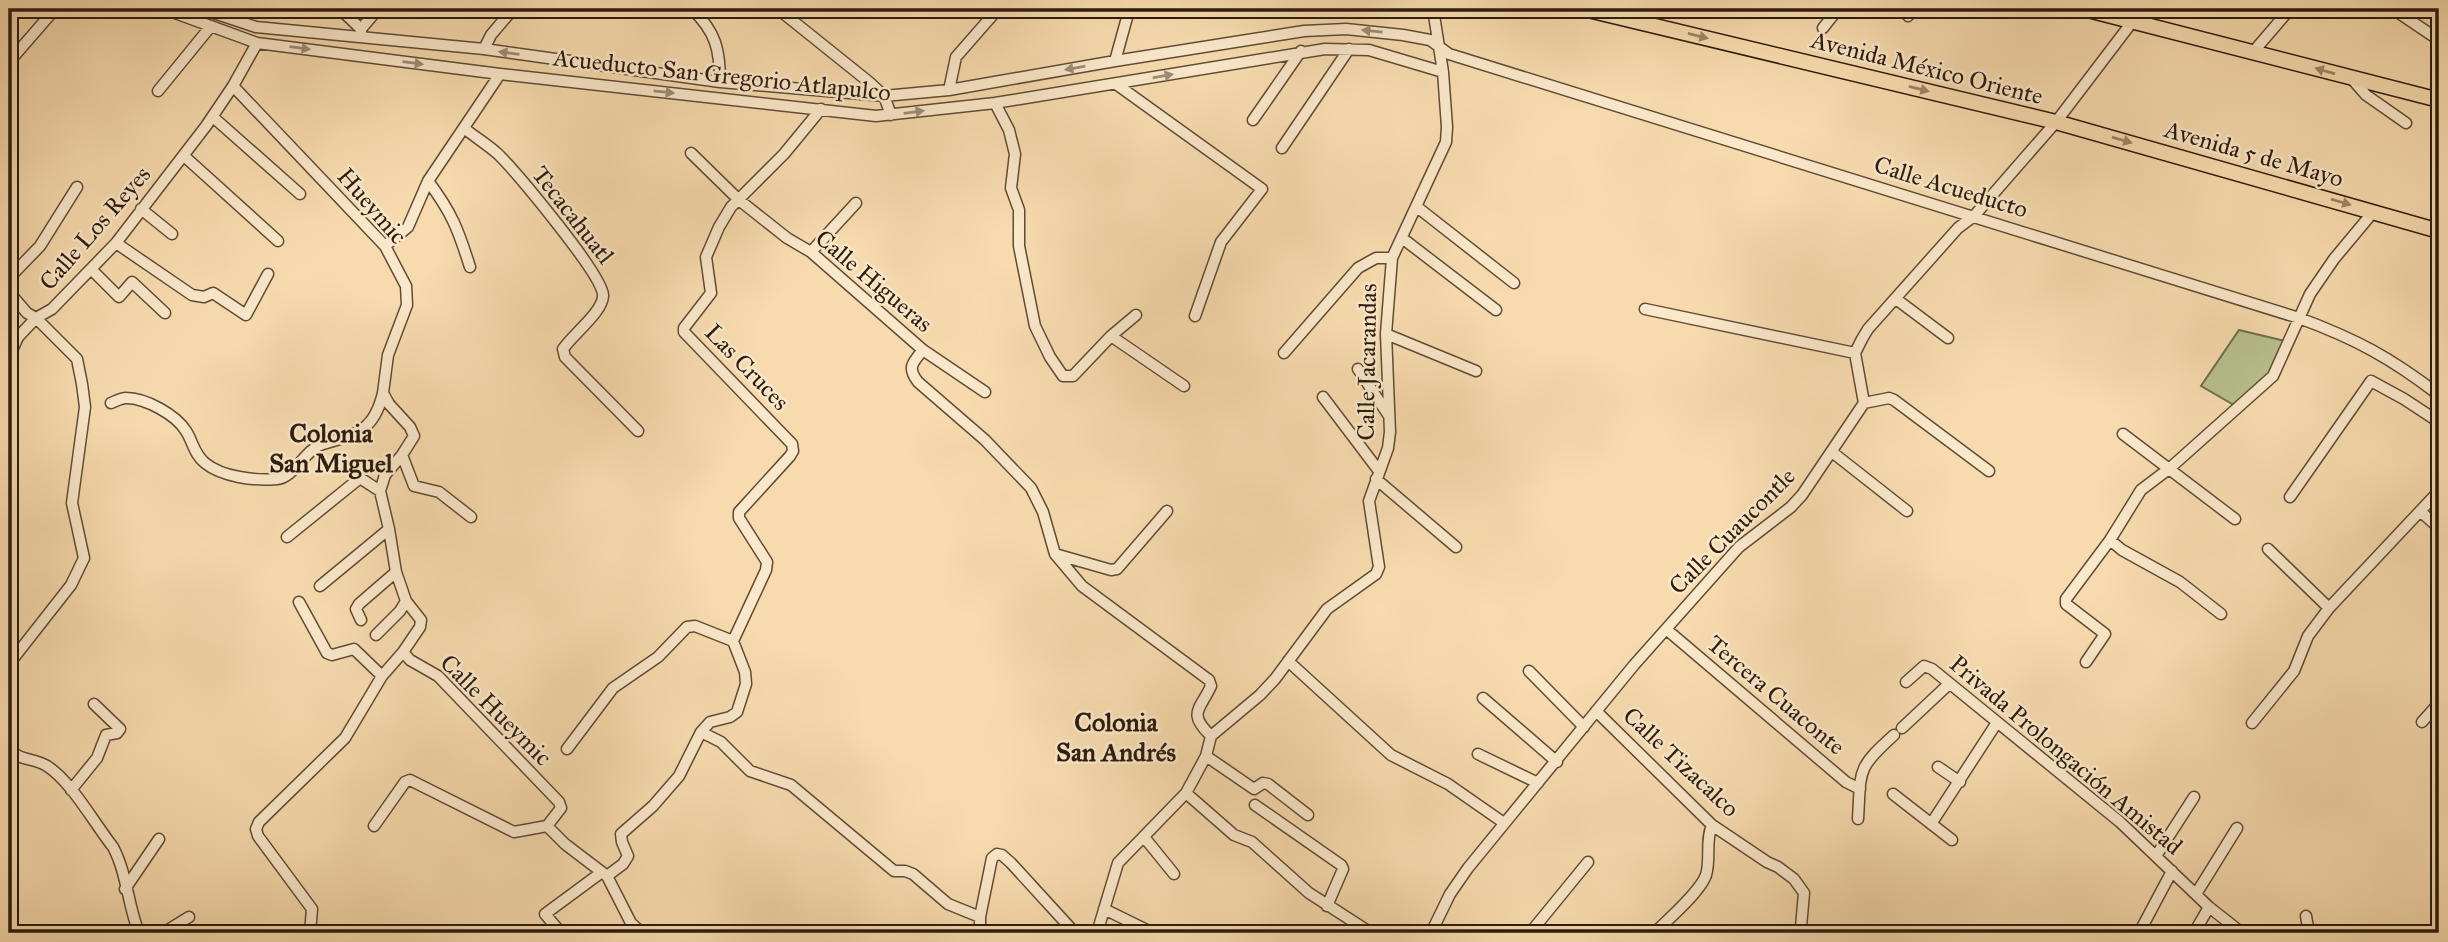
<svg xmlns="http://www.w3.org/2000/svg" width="2448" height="942" font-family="'IM FELL Great Primer',serif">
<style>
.green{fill:#b8c18e;stroke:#726e4e;stroke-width:2}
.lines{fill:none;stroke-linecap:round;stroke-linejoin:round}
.minor-casing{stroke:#604b36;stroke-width:13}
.major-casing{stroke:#2d1b0e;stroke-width:17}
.minor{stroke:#fae8ca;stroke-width:10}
.major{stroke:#f7dbae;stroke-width:14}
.oneway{fill:#9e8c75}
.oneway2{fill:#9c8566}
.labels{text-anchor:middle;stroke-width:5;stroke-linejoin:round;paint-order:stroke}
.street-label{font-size:24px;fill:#2d1b0e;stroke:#fae8ca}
.neighbourhood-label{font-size:26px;font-weight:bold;fill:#2d1b0e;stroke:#fae8ca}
</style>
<rect width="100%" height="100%" fill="#f7dbae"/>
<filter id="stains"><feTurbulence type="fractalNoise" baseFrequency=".00286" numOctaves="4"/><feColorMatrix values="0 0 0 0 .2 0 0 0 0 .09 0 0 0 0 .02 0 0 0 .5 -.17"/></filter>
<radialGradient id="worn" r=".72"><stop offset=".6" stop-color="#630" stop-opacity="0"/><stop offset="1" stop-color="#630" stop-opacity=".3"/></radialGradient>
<path class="green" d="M 2239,330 L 2285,341 L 2270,372 L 2234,405 L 2201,386 Z"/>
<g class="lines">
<defs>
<path id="minor" d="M 164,9 L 257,43 L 500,74 L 876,116 L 995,103 L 1325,49 L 1369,50 L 1443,72
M 202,9 L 256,27 L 484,49 L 720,82 L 884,96 L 949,90 L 1115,61 L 1304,31 L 1346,29 L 1403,35 L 1430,40 L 1449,54 L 2299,318 C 2356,339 2391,358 2439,395
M 340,9 L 361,29
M 692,9 C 716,32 720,50 720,82
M 778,9 L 869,82 L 884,96 L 891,115
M 2395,9 L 2396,11 L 2439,40
M 1908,16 L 1913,9
M 1823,28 L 1838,9
M 361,37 L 361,29 L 378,9
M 484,49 L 491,35 L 513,9
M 2254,51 L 2290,9
M 1115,61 L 1128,14
M 9,62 L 55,9
M 2352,79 L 2366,95 L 2406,123
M 1116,84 L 1262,189 L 1221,242 L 1195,316
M 233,86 L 385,246 L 406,286 L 407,305 L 388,355 L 383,393 L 389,404 L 410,427 L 414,436 L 402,455 L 385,475 L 380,491 L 389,529 L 396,572 L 406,601 L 421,620 L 420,627 L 403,652 L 410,660 L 438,676 L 559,802 L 561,808 L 547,826 L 565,844 L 607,876 L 631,923 L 642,933
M 949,90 L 956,57 L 998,9
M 158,91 L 211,26
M 995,103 L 1009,130 L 1015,154 L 1011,188 L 1019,210 L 1019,246 L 1035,326 L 1050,357 L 1063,376 L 1073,376 L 1111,336 L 1136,315
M 213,117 L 300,194
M 1253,120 L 1301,51
M 464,128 C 475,137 488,145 498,154 C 516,172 602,274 603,295 C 604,311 572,335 563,349 L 565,357 L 638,431
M 1282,148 L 1349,49
M 691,153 L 739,200 L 787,238 L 811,252 L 923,350 L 985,392
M 184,156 L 278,241
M 428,181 C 452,213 458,229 470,267
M 1417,207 L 1514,283
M 141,209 L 172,234
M 1402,238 L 1496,310
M 116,243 L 192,295 L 204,297 L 213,293 L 246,315 L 268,274
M 385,246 L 408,227 L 428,181 L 500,74
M 811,252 L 856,203
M 92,270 L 119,297 L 132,282 L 165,313
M 9,278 L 40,246 L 77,187
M 9,292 L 27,313 L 36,318 L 18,337 L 9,357
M 1896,299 L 1948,338
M 1645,309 L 1855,353
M 1386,334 L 1476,371
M 1111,336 L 1184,386
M 923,350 C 912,363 907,368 918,382 L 985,440 L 1031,488 L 1043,512 L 1055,554 L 1082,586 L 1209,680 L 1211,686 C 1200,710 1187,713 1211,736
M 1284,353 L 1358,268 L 1376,258 L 1392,258
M 1358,369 L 1389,416
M 1323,397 L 1379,471
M 111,403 C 116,401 121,398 126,398 C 146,398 176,415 186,431 C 193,442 194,454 205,463 C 222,477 255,481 277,479 C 294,478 305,449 323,444 C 357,434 374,431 383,393
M 1864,403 L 1889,398 L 1894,400 L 1989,471
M 2123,434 L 2235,519
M 1832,452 L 1907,511
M 402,455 L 414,486 L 439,492 L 471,517
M 1376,479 L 1456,547
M 2290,497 L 2371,381 L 2404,399 L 2439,422
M 2420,511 L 2439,528
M 287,537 L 360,478 L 380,491
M 2110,540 L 2122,550 L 2180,582 L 2221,614
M 2268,549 L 2329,608
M 1055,554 L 1111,570 L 1117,569 L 1167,511
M 320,586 L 389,529
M 299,602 L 327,653 L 332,655 L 354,649 L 382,676
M 361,620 L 356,609 L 359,604 L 396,572
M 1666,629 L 1846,782 L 1860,789
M 376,635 L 400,611 L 406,601
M 1288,661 L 1391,755 L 1448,784 L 1504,823
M 2086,662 L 2105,634 L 2066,604 L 2066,599 L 2110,540 L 2141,490 L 2170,468 L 2273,376 L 2310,294 L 2334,259 L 2374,211
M 9,664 L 71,585 L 84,558 L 72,503 L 85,407 L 82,384 L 77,359 L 36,318 L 52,309 L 116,243 L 206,126 L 233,86 L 257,43
M 1529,671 L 1584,727
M 1906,682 L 1924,666 L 1932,669 L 2120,822 L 2209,907 L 2242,933
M 1483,698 L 1557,762
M 1596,711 L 1712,825 L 1767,862 L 1778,867 L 1794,879 L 1804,893 L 1801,927 L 1805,933
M 2422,722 L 2439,703
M 2252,723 L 2294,671 L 2308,636 L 2329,608 L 2439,491
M 1902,728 L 1949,684
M 701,732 L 721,742 L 750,771 L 791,785 L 894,871 L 905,871 L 913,874 L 948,904 L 980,917
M 9,747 C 18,762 33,757 47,766 C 71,781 94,823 113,847 C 127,873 128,906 139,933
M 567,749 L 613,688 L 658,657 L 687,627 L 695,626 L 733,641
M 1478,754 L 1538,783
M 1206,756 L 1254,789 L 1263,783 L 1268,784 L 1308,815
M 1938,767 L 1960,782
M 71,790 L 97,758 L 106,735 L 117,733 L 120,729 L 94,704
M 1186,793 L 1234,835 L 1252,842 L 1309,893 L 1371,933
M 1893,794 L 1952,840
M 1255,805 L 1341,865 L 1343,869 L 1327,906
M 1858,819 C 1861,770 1856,769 1894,735
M 1931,824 L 1996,724
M 374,826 L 405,782 L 410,780 L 514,832 L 547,826
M 1144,837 L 1174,874
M 2156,856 L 2194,797
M 607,876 L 623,864 L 628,856 L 622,842 L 621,834 L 653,806 L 679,776 L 701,732 L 710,722 L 730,717 L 737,712 L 746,684 L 745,672 L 733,641 L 766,570 L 767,562 L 739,518 L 739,512 L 790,456 L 793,451 L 792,444 L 684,332 L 684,328 L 711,293 L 706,257 L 719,227 L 731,207 L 784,154 L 821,109
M 125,889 L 159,839
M 2196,894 L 2237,828
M 1104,909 L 1153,933
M 2306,916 L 2309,933
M 163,933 L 189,917
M 310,933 L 312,909 L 258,836 L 256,829 L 259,822 L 345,738 L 382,676 L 403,652
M 561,933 L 545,914 L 602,872
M 980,933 L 980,917 L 992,858 L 997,854 L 1002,855 L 1011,863 L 1075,933
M 1097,933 L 1118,863 L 1186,793 L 1206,756 L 1211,736 L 1260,695 L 1275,679 L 1327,609 L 1376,574 L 1379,567 L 1369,501 L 1388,448 L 1390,432 L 1386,334 L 1392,258 L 1446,142 L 1447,127 L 1443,72 L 1433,9
M 1431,933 L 1450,894 L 1468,868 L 1634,665 L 1739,547 L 1791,507 L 1802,495 L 1864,403 L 1855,353 L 1862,339 L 1868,329 L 1958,228 L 1974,216 L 2056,122 L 2142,9
M 1530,933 L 1588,862
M 1654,933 C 1668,920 1700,892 1706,875 C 1711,859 1705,841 1712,825
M 2139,933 L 2172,871
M 2194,933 L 2209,907"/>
<path id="major" d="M 1584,9 L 2056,122 L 2439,231
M 2084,9 L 2439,100"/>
</defs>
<use href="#minor" class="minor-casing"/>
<use href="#major" class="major-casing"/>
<use href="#minor" class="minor"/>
<use href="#major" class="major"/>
</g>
<defs><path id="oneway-solid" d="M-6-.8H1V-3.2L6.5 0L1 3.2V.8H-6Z" transform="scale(1.75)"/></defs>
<g class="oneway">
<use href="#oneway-solid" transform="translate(1372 31) rotate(-174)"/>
<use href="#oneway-solid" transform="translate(300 48) rotate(7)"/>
<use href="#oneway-solid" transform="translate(509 53) rotate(-172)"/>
<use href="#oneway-solid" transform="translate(413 63) rotate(7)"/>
<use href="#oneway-solid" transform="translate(1075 68) rotate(170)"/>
<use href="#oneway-solid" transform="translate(1163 76) rotate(-10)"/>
<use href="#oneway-solid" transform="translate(664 92) rotate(6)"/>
<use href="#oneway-solid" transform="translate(914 112) rotate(-7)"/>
</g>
<g class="oneway2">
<use href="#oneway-solid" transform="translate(1698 36) rotate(14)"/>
<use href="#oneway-solid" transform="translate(2325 71) rotate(-164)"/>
<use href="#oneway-solid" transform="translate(1919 89) rotate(14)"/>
<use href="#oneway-solid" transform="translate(2122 140) rotate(16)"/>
<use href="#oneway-solid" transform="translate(2341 202) rotate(16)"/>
</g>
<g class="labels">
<g class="street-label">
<text transform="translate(1927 68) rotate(14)" y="8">Avenida México Oriente</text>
<text transform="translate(722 75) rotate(6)" y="8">Acueducto San Gregorio Atlapulco</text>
<text transform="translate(2254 154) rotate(16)" y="8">Avenida 5 de Mayo</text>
<text transform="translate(1951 187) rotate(17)" y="8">Calle Acueducto</text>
<text transform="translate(372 206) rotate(49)" y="8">Hueymic</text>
<text transform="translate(573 215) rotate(52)" y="8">Tecacahuatl</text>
<text transform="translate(95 228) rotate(-49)" y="8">Calle Los Reyes</text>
<text transform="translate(874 281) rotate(40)" y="8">Calle Higueras</text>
<text transform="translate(1367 362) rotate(-89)" y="8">Calle Jacarandas</text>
<text transform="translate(747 367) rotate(46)" y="8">Las Cruces</text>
<text transform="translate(1732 531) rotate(-45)" y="8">Calle Cuaucontle</text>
<text transform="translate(1776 695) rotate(40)" y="8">Tercera Cuaconte</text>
<text transform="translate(496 710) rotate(45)" y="8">Calle Hueymic</text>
<text transform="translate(2066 755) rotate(40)" y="8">Privada Prolongación Amistad</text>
<text transform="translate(1681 762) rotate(43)" y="8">Calle Tizacalco</text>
</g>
<g class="neighbourhood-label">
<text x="331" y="442">Colonia<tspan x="331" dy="30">San Miguel</tspan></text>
<text x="1116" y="731">Colonia<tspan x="1116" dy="30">San Andrés</tspan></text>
</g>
</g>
<rect width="2448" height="942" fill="none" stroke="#f7dbae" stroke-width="35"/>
<rect x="10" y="10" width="2427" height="921" fill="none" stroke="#2d1b0e" stroke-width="3.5"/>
<rect x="18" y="18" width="2413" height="907" fill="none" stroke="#2d1b0e" stroke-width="2"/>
<rect width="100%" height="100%" filter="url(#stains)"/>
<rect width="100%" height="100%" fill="url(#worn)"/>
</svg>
